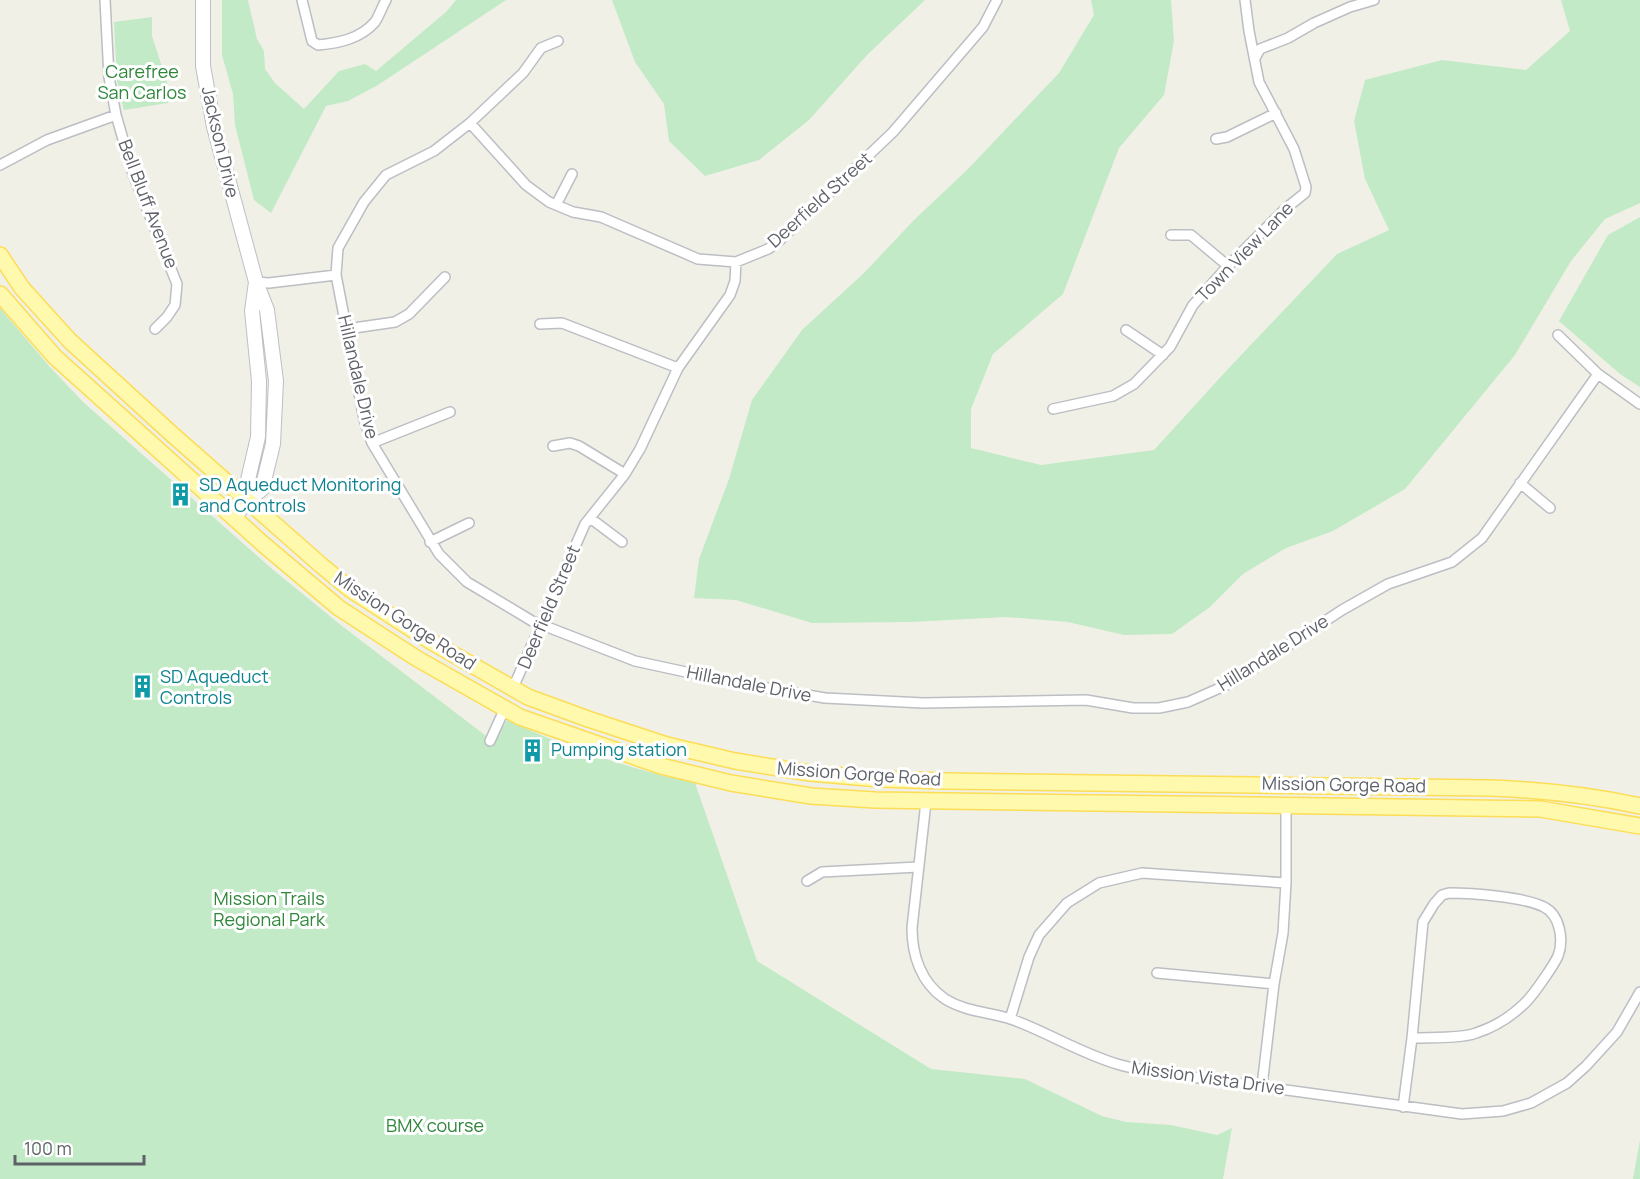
<svg xmlns="http://www.w3.org/2000/svg" width="1640" height="1179" font-family="Manrope,sans-serif">
<style>
.green{fill:#c2eac6}
.lines{fill:none;stroke-linecap:round;stroke-linejoin:round}
.street-casing{stroke:#bbbec3;stroke-width:12}
.secondary-casing{stroke:#bcbfc5;stroke-width:16}
.primary-casing{stroke:#fcdd55;stroke-width:18}
.street{stroke:#fff;stroke-width:9}
.secondary{stroke:#fff;stroke-width:14}
.primary{stroke:#fff9ae;stroke-width:15}
.labels{text-anchor:middle;stroke-width:6;stroke-linejoin:round;paint-order:stroke}
.park-label{font-size:18px;fill:#2f873a;stroke:#fff}
.street-label{font-size:18px;fill:#5e6268;stroke:#fff}
.culture-label{font-size:18px;fill:#0d838f;stroke:#fff;text-anchor:start}
</style>
<rect width="100%" height="100%" fill="#f1f0e7"/>
<path class="green" d="M 222,0 L 248,0 L 257,39 L 264,51 L 265,69 L 275,83 L 304,109 L 339,71 L 365,64 L 376,71 L 446,12 L 456,0 L 506,0 L 378,85 L 348,101 L 326,106 L 271,213 L 254,200 L 235,125 L 233,94 L 222,55 Z
M 612,0 L 925,0 L 868,54 L 809,120 L 759,160 L 705,176 L 669,141 L 664,104 L 635,62 Z
M 1091,0 L 1171,0 L 1174,41 L 1164,95 L 1119,148 L 1063,294 L 993,354 L 971,409 L 971,448 L 1041,465 L 1154,450 L 1227,370 L 1337,254 L 1389,230 L 1365,179 L 1354,121 L 1365,80 L 1442,60 L 1526,70 L 1570,31 L 1561,0 L 1640,0 L 1640,203 L 1605,219 L 1571,261 L 1515,355 L 1405,489 L 1333,531 L 1286,548 L 1243,574 L 1210,607 L 1172,634 L 1124,635 L 1068,622 L 1005,617 L 912,622 L 812,623 L 736,600 L 694,598 L 699,559 L 729,479 L 752,400 L 802,330 L 864,273 L 914,220 L 968,169 L 1059,73 L 1094,15 Z
M 152,17 L 152,36 L 168,85 L 168,103 L 124,110 L 117,81 L 114,22 Z
M 1640,217 L 1640,387 L 1620,374 L 1559,321 L 1608,235 Z
M 0,308 L 49,366 L 83,402 L 271,568 L 342,626 L 494,742 L 507,720 C 567,748 630,769 695,783 L 757,961 L 931,1069 L 1025,1079 L 1102,1116 L 1126,1122 L 1171,1125 L 1217,1135 L 1232,1128 L 1223,1179 L 0,1179 Z
M 1640,1140 L 1640,1179 L 1633,1179 Z"/>
<g class="lines">
<defs>
<path id="street" d="M 105,0 L 109,77 L 116,115 L 133,174 L 177,284 L 175,305 L 167,317 L 155,329
M 302,0 L 312,41 L 318,45 C 339,43 360,39 375,22 C 379,16 382,7 386,0
M 558,41 L 541,48 L 523,73 L 470,123 L 434,151 L 386,175 L 364,202 L 338,248 L 336,275 L 364,419 L 372,443 L 439,554 L 467,582 L 532,621 L 635,661 L 732,682 L 825,698 L 923,703 L 1086,700 L 1133,708 L 1159,708 L 1188,702 L 1231,683 L 1342,610 L 1388,584 L 1452,562 L 1482,538 L 1598,374
M 1255,58 L 1260,49 L 1288,38 L 1314,23 L 1350,7 L 1374,0
M 470,123 L 526,185 L 549,202 L 573,212 L 601,217 L 698,259 L 736,262 L 768,249 L 778,242 L 893,132 L 983,27 L 997,0
M 1216,139 L 1227,137 L 1276,113
M 0,165 L 47,140 L 116,115
M 556,205 L 572,174
M 1171,235 L 1191,235 L 1228,266
M 256,282 L 269,283 L 336,275
M 540,324 L 562,323 L 678,368
M 347,329 L 395,322 L 409,314 L 445,277
M 1126,330 L 1163,355
M 1558,335 L 1598,374 L 1640,404
M 1053,409 L 1113,396 L 1134,384 L 1170,347 L 1193,305 L 1228,266 L 1285,209 L 1305,193 L 1306,187 L 1294,149 L 1259,82 L 1249,31 L 1245,0
M 372,443 L 450,412
M 553,446 L 570,443 L 579,446 L 625,474
M 1520,483 L 1550,508
M 590,518 L 622,542
M 430,542 L 469,523
M 513,688 L 585,524 L 625,474 L 640,449 L 678,368 L 730,295 L 735,281 L 736,262
M 490,741 L 505,708
M 926,802 L 912,928 C 912,955 921,983 945,999 C 966,1012 989,1012 1011,1019 C 1047,1032 1080,1053 1117,1064 C 1127,1067 1138,1069 1148,1071 L 1462,1114 L 1503,1111 L 1531,1103 L 1567,1083 L 1586,1066 L 1617,1032 L 1640,992
M 807,881 L 822,872 L 918,867
M 1449,893 C 1471,893 1525,897 1544,907 C 1560,915 1564,940 1558,956 C 1554,965 1534,994 1526,1002 C 1512,1016 1495,1027 1476,1033 C 1461,1039 1429,1037 1412,1038 L 1423,922 L 1434,904 L 1442,895 Z
M 1157,973 L 1274,984
M 1010,1019 L 1029,957 L 1039,935 L 1067,903 L 1099,883 L 1142,873 L 1286,883
M 1262,1086 L 1274,984 L 1283,933 L 1286,883 L 1286,807
M 1403,1107 L 1412,1038"/>
<path id="secondary" d="M 203,0 L 203,66 L 214,127 L 256,282 L 267,310 L 276,381 L 273,444 L 262,489 L 247,501 L 234,518
M 247,501 L 247,484 L 258,437 L 259,381 L 252,311 L 256,282"/>
<path id="primary" d="M 0,255 L 22,288 L 70,341 L 174,436 L 322,566 L 351,590 L 430,641 L 528,697 L 588,719 L 667,745 L 735,761 L 810,773 L 879,779 L 946,781 L 1491,788 C 1542,790 1590,795 1640,806
M 0,294 L 55,357 L 263,544 L 339,608 L 416,658 L 520,717 L 661,766 L 731,783 L 811,796 L 875,800 L 1540,809 L 1640,826"/>
</defs>
<use href="#street" class="street-casing"/>
<use href="#secondary" class="secondary-casing"/>
<use href="#primary" class="primary-casing"/>
<use href="#street" class="street"/>
<use href="#secondary" class="secondary"/>
<use href="#primary" class="primary"/>
</g>
<defs>
<symbol id="building-bare" viewBox="-9 -9 18 18"><path d="M-4-6H4V6H1V3H-1V6H-4ZM-2.5-4.3h1.7v1.8h-1.7ZM.8-4.3h1.7v1.8H.8ZM-2.5-1h1.7V.8h-1.7ZM.8-1h1.7V.8H.8Z" fill="#0f9aa8" stroke="#fff" stroke-width="2.5" paint-order="stroke"/></symbol>
</defs>
<g fill-rule="evenodd">
<use href="#building-bare" x="164" y="478" width="33" height="33"/>
<use href="#building-bare" x="126" y="670" width="33" height="33"/>
<use href="#building-bare" x="516" y="734" width="33" height="33"/>
</g>
<g class="labels">
<g class="park-label">
<text x="142" y="78">Carefree<tspan x="142" dy="21">San Carlos</tspan></text>
<text x="269" y="905">Mission Trails<tspan x="269" dy="21">Regional Park</tspan></text>
<text x="435" y="1132">BMX course</text>
</g>
<g class="street-label">
<text transform="translate(220 142) rotate(77)" y="6">Jackson Drive</text>
<text transform="translate(820 200) rotate(-42)" y="6">Deerfield Street</text>
<text transform="translate(148 204) rotate(69)" y="6">Bell Bluff Avenue</text>
<text transform="translate(1245 252) rotate(-46)" y="6">Town View Lane</text>
<text transform="translate(358 377) rotate(77)" y="6">Hillandale Drive</text>
<text transform="translate(549 607) rotate(-67)" y="6">Deerfield Street</text>
<text transform="translate(405 621) rotate(33)" y="6">Mission Gorge Road</text>
<text transform="translate(1273 653) rotate(-32)" y="6">Hillandale Drive</text>
<text transform="translate(749 684) rotate(11)" y="6">Hillandale Drive</text>
<text transform="translate(859 774) rotate(4)" y="6">Mission Gorge Road</text>
<text transform="translate(1344 785) rotate(1)" y="6">Mission Gorge Road</text>
<text transform="translate(1208 1078) rotate(8)" y="6">Mission Vista Drive</text>
</g>
<g class="culture-label">
<text x="199" y="491">SD Aqueduct Monitoring<tspan x="199" dy="21">and Controls</tspan></text>
<text x="160" y="683">SD Aqueduct<tspan x="160" dy="21">Controls</tspan></text>
<text x="551" y="756">Pumping station</text>
</g>
</g>
<path d="M15 1155v9h129v-9" fill="none" stroke="#5e6268" stroke-width="3"/>
<text x="24" y="1155" font-size="18" fill="#5e6268" stroke="#ffffff" stroke-width="4.5" paint-order="stroke">100 m</text>
</svg>
